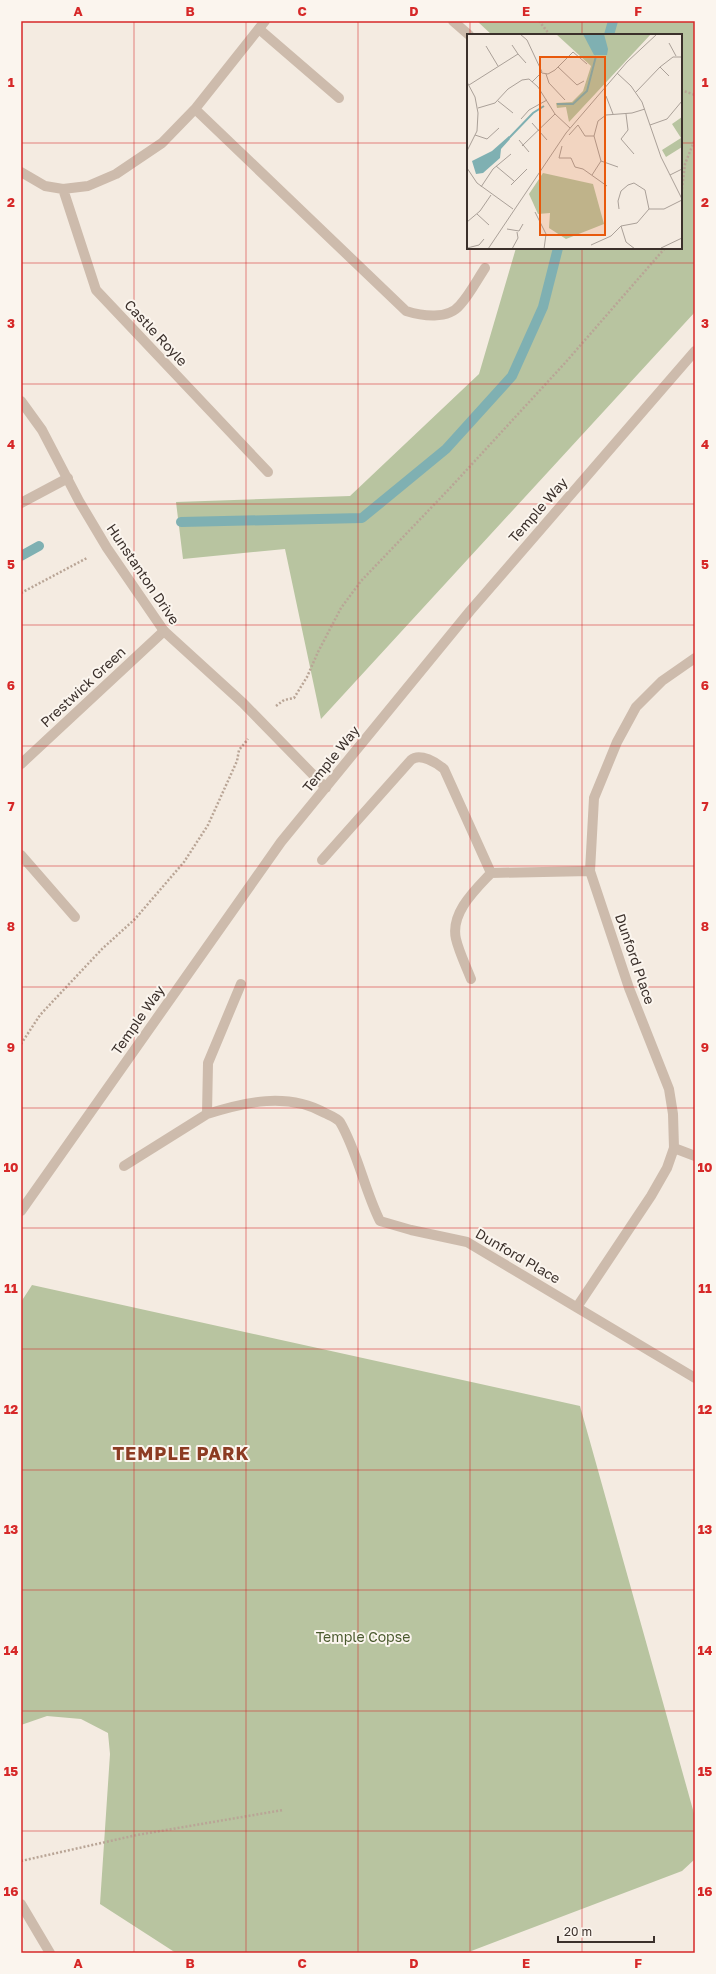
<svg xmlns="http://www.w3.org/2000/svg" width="716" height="1974" font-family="'Golos Text',sans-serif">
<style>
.green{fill:#b8c4a0}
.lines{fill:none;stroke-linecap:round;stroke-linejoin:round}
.stream{stroke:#7fb0b2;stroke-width:10}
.path{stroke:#b9a596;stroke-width:2.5;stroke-dasharray:2 2;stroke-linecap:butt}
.service{stroke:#cdbbac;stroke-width:10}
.minor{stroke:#cdbbac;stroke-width:10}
.tertiary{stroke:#cdbbac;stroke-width:10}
.grid{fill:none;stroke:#d62828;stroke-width:1;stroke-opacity:0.55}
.labels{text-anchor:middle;stroke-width:4;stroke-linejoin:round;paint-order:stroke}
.street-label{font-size:14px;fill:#3b302b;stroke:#fbf5ee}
.park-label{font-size:14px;fill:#4a5a2e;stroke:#fbf5ee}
.district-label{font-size:18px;font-weight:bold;letter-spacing:1px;fill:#8c3b22;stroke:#fbf5ee}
.inset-river{fill:none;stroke:#7fb0b2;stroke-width:2}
.inset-road{fill:none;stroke:#aaa098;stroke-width:1}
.view{fill:#e8590c;fill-opacity:0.15;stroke:#e8590c;stroke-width:2}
.inset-edge{fill:none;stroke:#3b302b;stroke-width:2}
.neatline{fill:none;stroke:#d62828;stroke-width:1.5}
.grid-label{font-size:13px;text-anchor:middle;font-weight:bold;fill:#d62828}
</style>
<rect width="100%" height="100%" fill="#f4ebe1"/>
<path class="green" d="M 477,21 L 695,21 L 695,312 L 321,719 L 285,549 L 183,559 L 176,502 L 350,496 L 479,374 L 516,248 L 681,248 L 681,35 L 492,35 Z
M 32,1285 L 580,1406 L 695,1817 L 695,1859 L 682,1871 L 466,1953 L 176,1953 L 100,1904 L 110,1754 L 108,1733 L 81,1719 L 47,1716 L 21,1725 L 21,1302 Z"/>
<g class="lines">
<path class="stream" d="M 609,35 L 613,21
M 181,522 L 362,518 L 446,449 L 512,376 L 543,307 L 558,248
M 21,556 L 39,546"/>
<path class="path" d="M 539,21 L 550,35
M 681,90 L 695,95
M 681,197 L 685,164 L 695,139
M 21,593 L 87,558
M 276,706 L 284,700 L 294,698 L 307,677 L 318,652 L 341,608 L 361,581 L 450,488 L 565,363 L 665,248
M 21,1044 L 40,1015 L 102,949 L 135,919 L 184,862 L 208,825 L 237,761 L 239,750 L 248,739
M 21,1861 L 137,1835 L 283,1810"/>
<path class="service" d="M 259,29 L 339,98"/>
<path class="minor" d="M 453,21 L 469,35
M 195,109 L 406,311 C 422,316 448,320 460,305 C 470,294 477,280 485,268
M 21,172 L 45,186 L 63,189 L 88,186 L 116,174 L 162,143 L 195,109 L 265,21
M 63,189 L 96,290 L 268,472
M 21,503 L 68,478
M 21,764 L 164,631
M 21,855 L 75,917
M 322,860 L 411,760 C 420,752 437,763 444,769 L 491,873 L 590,871
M 471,979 C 466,966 459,952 456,939 C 450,913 475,890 491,873
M 241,984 L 208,1063 L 207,1114 C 245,1102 287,1092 325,1113 C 329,1115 337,1118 340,1122 C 358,1153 364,1189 380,1221 L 411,1230 L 467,1242 L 695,1378
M 674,1148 L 695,1156
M 124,1166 L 207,1114
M 577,1307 L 651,1196 L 667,1168 L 674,1148 L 673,1114 L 669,1089 L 629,988 L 590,871 L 594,798 L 617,742 L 636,707 L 662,681 L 695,658
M 21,1904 L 50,1953"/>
<path class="tertiary" d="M 21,401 L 42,430 L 79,501 L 107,548 L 164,631 L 243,703 L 326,788
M 21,1211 L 281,842 L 470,611 L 695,351"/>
</g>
<path class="grid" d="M 134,21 L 134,1953M 246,21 L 246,1953M 358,21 L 358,1953M 470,21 L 470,35M 582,21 L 582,35M 21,143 L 468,143M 681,143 L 695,143M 470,248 L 470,1953M 582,248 L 582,1953M 21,263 L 695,263M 21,384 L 695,384M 21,504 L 695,504M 21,625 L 695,625M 21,746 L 695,746M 21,866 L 695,866M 21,987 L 695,987M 21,1108 L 695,1108M 21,1228 L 695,1228M 21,1349 L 695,1349M 21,1470 L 695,1470M 21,1590 L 695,1590M 21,1711 L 695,1711M 21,1831 L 695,1831"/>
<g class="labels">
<g class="street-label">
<text transform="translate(156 333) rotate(47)" y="5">Castle Royle</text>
<text transform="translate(538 510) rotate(-49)" y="5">Temple Way</text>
<text transform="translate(143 574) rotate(56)" y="5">Hunstanton Drive</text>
<text transform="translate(83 687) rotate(-43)" y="5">Prestwick Green</text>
<text transform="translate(331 759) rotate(-51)" y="5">Temple Way</text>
<text transform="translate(635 959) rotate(71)" y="5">Dunford Place</text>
<text transform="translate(138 1020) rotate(-55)" y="5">Temple Way</text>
<text transform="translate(518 1256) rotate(30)" y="5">Dunford Place</text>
</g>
<g class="park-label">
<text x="363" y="1642">Temple Copse</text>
</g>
<g class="district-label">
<text x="181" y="1460">TEMPLE PARK</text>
</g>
</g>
<g transform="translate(467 34)">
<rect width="215" height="215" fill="#f4ebe1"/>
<path d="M 89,0 L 184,0 L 102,88 L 99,73 L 90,74 L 89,69 L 105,68 L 116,57 L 124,32 ZM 215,83 L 215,113 L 199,123 L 195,116 L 214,104 L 205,90 ZM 76,139 L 126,150 L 137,190 L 99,205 L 82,194 L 83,179 L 71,180 L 62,160 Z" fill="#b8c4a0"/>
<path d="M 116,0 L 137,0 L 141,15 L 140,21 L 127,21 ZM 42,102 L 43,105 L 34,115 L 33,124 L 16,139 L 9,140 L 5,127 L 25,117 Z" fill="#7fb0b2"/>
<path class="inset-river" d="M 90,70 L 106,70 L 120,57 L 129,22M 42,104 L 66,79 L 77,72"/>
<path class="inset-road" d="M 53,0 L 60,6 L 75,38 L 65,48M 202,9 L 209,22M 19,12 L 31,32M 51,20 L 59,29M 91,33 L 110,51 L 117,47M 193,33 L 202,42M 75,39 L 81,40 L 88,36 L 106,18 L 120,30M 150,39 L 164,52 L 175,68 L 194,123 L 215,165M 79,40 L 82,49 L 98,66M 0,48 L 8,63 L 11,79 L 10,97 L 0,117M 2,51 L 51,20 L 45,11M 169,58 L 193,33 L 206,23 L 215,23M 139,62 L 146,80M 31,67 L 46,79M 11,74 L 28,69 L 41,55 L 55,46 L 62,45 L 71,53 L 88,80 L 103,94M 159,80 L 161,96 L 154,105 L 167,120M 54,85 L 62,76 L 80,66M 65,89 L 80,106M 183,91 L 200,85 L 215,67M 8,101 L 20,105 L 32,94M 102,101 L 111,91 L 118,102 L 127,102M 52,106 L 62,118M 55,112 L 88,80M 95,112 L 92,124 L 104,124 L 108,133 L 116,135 L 140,152M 134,127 L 151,133M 29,132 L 47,147M 0,134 L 10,149 L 46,175M 125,141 L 134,127 L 127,102 L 131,87 L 139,81 L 165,79 L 178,75M 203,141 L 215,135M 44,151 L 60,135M 14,153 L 26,135 L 44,120M 152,175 L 151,167 L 154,157 L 161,151 L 167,149 L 178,156 L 182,175M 68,178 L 79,200 L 77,215M 10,180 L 22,191M 0,188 L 13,177 L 24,161M 154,192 L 159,208 L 168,215M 40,195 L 52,197 L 56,190M 124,211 L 144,202 L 154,192 L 170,189 L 182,175 L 197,175 L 215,166M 0,214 L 12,211 L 17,205M 194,214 L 215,204M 21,215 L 99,99 L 160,28 L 190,0M 45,215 L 51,204 L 50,198"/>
<path class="view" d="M 73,23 L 138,23 L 138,201 L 73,201 Z"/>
<rect width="215" height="215" class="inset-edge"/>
</g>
<rect width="716" height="1974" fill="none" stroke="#fbf5ee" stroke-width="44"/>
<path d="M558 1936v6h96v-6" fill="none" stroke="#3b302b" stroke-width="2"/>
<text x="564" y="1936" font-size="12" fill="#3b302b" stroke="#fbf5ee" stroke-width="3" paint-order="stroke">20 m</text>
<rect x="22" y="22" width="672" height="1930" class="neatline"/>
<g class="grid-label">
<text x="78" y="16">A</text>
<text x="190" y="16">B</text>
<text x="302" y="16">C</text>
<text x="414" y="16">D</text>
<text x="526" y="16">E</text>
<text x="638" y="16">F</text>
<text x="11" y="87">1</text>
<text x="705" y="87">1</text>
<text x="11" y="207">2</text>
<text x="705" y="207">2</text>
<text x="11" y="328">3</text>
<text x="705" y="328">3</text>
<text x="11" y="449">4</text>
<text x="705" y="449">4</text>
<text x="11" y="569">5</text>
<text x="705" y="569">5</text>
<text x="11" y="690">6</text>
<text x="705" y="690">6</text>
<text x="11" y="811">7</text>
<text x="705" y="811">7</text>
<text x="11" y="931">8</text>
<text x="705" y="931">8</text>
<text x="11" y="1052">9</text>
<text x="705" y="1052">9</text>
<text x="11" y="1172">10</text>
<text x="705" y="1172">10</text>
<text x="11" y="1293">11</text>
<text x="705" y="1293">11</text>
<text x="11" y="1414">12</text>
<text x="705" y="1414">12</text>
<text x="11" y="1534">13</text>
<text x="705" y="1534">13</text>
<text x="11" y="1655">14</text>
<text x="705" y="1655">14</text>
<text x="11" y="1776">15</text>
<text x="705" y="1776">15</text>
<text x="11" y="1896">16</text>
<text x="705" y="1896">16</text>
<text x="78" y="1968">A</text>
<text x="190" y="1968">B</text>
<text x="302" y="1968">C</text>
<text x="414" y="1968">D</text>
<text x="526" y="1968">E</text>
<text x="638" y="1968">F</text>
</g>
</svg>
